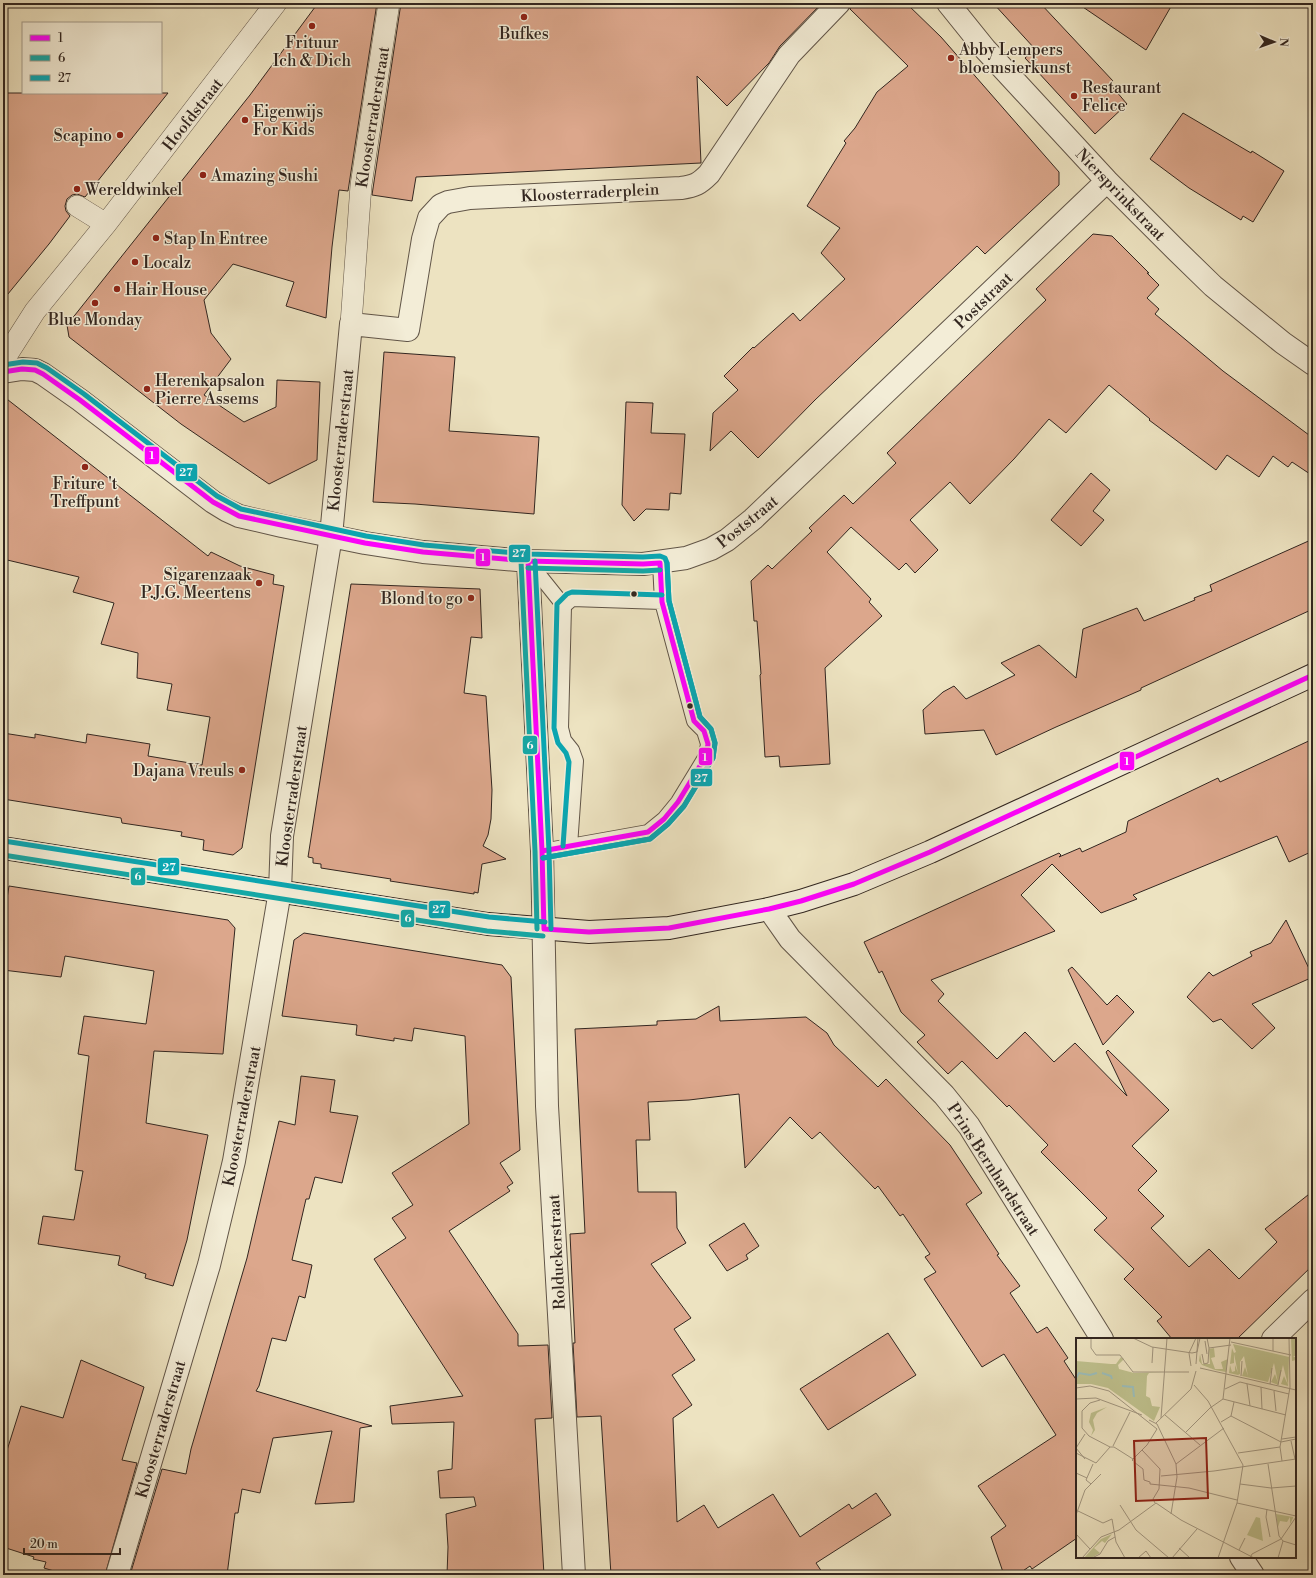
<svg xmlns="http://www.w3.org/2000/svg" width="1316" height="1578" font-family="'Libre Bodoni',serif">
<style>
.building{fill:#dca78c;stroke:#322620}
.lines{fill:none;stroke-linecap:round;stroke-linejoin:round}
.service-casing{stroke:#615548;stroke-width:16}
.pedestrian-casing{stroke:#615548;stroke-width:22}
.minor-casing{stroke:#615548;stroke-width:24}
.secondary-casing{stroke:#322620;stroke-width:24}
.service{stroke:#f3edd7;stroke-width:14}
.pedestrian{stroke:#f3edd7;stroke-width:21}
.minor{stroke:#f3edd7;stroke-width:22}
.secondary{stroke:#f3edd7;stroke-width:22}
.bus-1-casing{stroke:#f3edd7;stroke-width:8}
.bus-2-casing{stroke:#f3edd7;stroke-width:8}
.bus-3-casing{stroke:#f3edd7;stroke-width:8}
.bus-1{stroke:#f0f;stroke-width:5}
.bus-2{stroke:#14a8a6;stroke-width:5}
.bus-3{stroke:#08a7b3;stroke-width:5}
.poi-dot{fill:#8f2418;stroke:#f3edd7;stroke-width:1.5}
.bus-dot{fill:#322620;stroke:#f3edd7;stroke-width:1.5}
.labels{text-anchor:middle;stroke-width:3;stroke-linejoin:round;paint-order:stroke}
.poi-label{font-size:16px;fill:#322620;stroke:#f3edd7;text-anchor:start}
.street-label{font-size:16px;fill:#322620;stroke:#f3edd7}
.inset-river{fill:none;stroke:#9bbdba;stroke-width:2}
.inset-road{fill:none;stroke:#a29781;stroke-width:1}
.view{fill:#8f2418;fill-opacity:0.15;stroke:#8f2418;stroke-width:2}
.inset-edge{fill:none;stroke:#322620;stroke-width:2}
.line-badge{stroke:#f3edd7;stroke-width:1.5}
.badge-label{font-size:11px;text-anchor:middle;font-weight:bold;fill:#fff}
</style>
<rect width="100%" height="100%" fill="#ede3c1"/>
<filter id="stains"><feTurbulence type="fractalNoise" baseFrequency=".005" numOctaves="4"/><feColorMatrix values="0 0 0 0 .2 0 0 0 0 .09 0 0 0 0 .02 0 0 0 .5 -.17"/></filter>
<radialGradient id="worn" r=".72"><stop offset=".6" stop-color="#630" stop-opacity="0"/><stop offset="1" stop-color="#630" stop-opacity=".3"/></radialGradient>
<path class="building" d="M 318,3 L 377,3 L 348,191 L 339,190 L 332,247 L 326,318 L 286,306 L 294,282 L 233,264 L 204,300 L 211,333 L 231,359 L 204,395 L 244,422 L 276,407 L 277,380 L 320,382 L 317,460 L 269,484 L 181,424 L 69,337 L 67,325 L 250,95 Z
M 401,3 L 822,3 L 780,46 L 769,63 L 727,106 L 697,76 L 701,163 L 416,177 L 412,201 L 372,195 Z
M 851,3 L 906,3 L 941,37 L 1059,172 L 1059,185 L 985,254 L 977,246 L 815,400 L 758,458 L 731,431 L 710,451 L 713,413 L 738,390 L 724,376 L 753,347 L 754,348 L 793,313 L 800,321 L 845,279 L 821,253 L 840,228 L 807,206 L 846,143 L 844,141 L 855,128 L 877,92 L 908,66 L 850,9 Z
M 993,3 L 1040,3 L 1113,81 L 1110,84 L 1127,104 L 1095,134 L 1025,58 L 1035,49 Z
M 1077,3 L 1173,3 L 1146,50 Z
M 3,93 L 168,93 L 85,197 L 77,194 L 72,195 L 67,199 L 65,206 L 66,211 L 70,216 L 49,244 L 3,300 Z
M 1183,113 L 1251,153 L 1252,151 L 1284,171 L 1253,222 L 1243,216 L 1241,220 L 1189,188 L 1150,159 Z
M 1093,234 L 1112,236 L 1149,273 L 1147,273 L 1159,285 L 1147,298 L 1159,309 L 1155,314 L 1223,371 L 1313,438 L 1313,476 L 1292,462 L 1288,467 L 1273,456 L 1259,477 L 1227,455 L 1216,470 L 1149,420 L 1150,419 L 1109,385 L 1066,433 L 1049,419 L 1014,459 L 970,504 L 950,482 L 910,520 L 938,550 L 915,573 L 906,563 L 899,570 L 851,527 L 827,552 L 871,599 L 869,602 L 882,616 L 825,668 L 830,764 L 780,767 L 779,756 L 765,757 L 760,675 L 761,674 L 757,621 L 754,621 L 751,581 L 768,565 L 772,569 L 812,531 L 809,528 L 844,495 L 853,504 L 896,463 L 887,453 L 1046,300 L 1036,289 Z
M 384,352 L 455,357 L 449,431 L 539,437 L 534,514 L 415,504 L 373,502 Z
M 3,396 L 208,556 L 211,552 L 240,566 L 274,575 L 273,584 L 284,586 L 242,848 L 233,855 L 203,850 L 204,840 L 181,836 L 182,832 L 122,823 L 121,818 L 3,799 L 3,733 L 35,738 L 35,734 L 86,743 L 87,734 L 150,744 L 148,756 L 202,765 L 210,717 L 167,710 L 172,684 L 137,678 L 138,653 L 101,644 L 114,603 L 73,592 L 79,577 L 3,559 Z
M 626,402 L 653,403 L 651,433 L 685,434 L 681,494 L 670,493 L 669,510 L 646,509 L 634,521 L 622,505 Z
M 1091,473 L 1110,490 L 1093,511 L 1104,520 L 1081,546 L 1051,520 Z
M 1313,539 L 1313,609 L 1141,688 L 1141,690 L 1056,727 L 996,755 L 984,730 L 925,734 L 923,710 L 943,692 L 954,686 L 966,699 L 1015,675 L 1001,663 L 1039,645 L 1076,678 L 1083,629 L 1137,608 L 1144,621 L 1195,600 L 1194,598 L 1212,591 L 1210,585 Z
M 351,584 L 480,589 L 482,638 L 471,637 L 464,693 L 486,696 L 492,790 L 491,819 L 488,835 L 483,846 L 506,859 L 482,864 L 478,893 L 474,892 L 474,894 L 390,881 L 391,879 L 321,868 L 321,864 L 313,863 L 313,858 L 308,857 Z
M 1313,739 L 1313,851 L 1289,862 L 1277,836 L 1133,895 L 1137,899 L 1101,913 L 1052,864 L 1021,895 L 1055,931 L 931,980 L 944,994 L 938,1001 L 997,1059 L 1025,1032 L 1054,1062 L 1075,1043 L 1127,1096 L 1106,1052 L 1108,1050 L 1169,1110 L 1132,1146 L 1157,1171 L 1138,1190 L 1164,1216 L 1151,1228 L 1189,1267 L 1209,1249 L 1239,1279 L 1277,1242 L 1265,1229 L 1313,1191 L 1313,1265 L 1237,1339 L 1172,1339 L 1157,1321 L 1162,1317 L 1124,1279 L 1134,1269 L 1094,1230 L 1107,1218 L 1041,1152 L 1048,1145 L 1009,1105 L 1007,1107 L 962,1061 L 948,1074 L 917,1042 L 925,1035 L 901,1012 L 882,971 L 879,973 L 864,942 L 1059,853 L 1061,855 L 1059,857 L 1080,848 L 1082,852 L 1126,832 L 1128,821 L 1218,778 L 1220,782 Z
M 9,886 L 228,920 L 235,928 L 223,1054 L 154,1051 L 146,1123 L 208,1135 L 187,1240 L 173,1286 L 145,1278 L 146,1274 L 118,1265 L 120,1256 L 38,1244 L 43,1216 L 74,1220 L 83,1171 L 75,1170 L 89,1056 L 78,1054 L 84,1016 L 146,1024 L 154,971 L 65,956 L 61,977 L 3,970 L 3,924 Z
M 1286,920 L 1313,977 L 1252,1004 L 1275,1028 L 1252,1049 L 1221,1019 L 1213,1022 L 1187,997 L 1209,972 L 1213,976 L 1252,956 L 1250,952 L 1271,943 Z
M 304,933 L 502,965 L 511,977 L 520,1150 L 500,1163 L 513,1183 L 507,1187 L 510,1191 L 449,1231 L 518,1334 L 518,1346 L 548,1345 L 552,1418 L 535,1419 L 544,1575 L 447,1575 L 448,1547 L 446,1514 L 476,1506 L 474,1497 L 440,1498 L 438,1471 L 452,1469 L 454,1422 L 392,1424 L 390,1406 L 463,1396 L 374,1259 L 406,1238 L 392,1218 L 413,1205 L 392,1173 L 469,1124 L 465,1036 L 414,1028 L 412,1041 L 394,1038 L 394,1041 L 356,1035 L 357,1025 L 282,1016 L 294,940 Z
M 1072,967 L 1107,1005 L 1117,995 L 1134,1012 L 1103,1045 L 1068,970 Z
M 719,1006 L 720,1021 L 806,1017 L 827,1033 L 834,1045 L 878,1087 L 886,1079 L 950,1145 L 982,1193 L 966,1204 L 999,1254 L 997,1255 L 1020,1286 L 1010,1293 L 1037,1333 L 1047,1327 L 1068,1358 L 1064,1361 L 1077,1381 L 1077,1538 L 1032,1569 L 1030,1566 L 1017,1575 L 1004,1575 L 991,1537 L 1006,1526 L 978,1486 L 1056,1435 L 1004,1354 L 982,1367 L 924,1279 L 936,1272 L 925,1257 L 930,1254 L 903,1214 L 900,1216 L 878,1186 L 875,1189 L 820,1132 L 812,1139 L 790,1117 L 745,1168 L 739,1094 L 689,1100 L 648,1102 L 650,1140 L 636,1140 L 638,1192 L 676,1192 L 677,1228 L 686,1243 L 651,1264 L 691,1318 L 674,1329 L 695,1360 L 672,1375 L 692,1405 L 673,1418 L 677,1522 L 704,1505 L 718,1528 L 773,1494 L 800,1537 L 849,1504 L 852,1509 L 876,1493 L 891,1515 L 816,1563 L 824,1575 L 611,1575 L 601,1416 L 577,1417 L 573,1343 L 575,1343 L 570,1234 L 585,1233 L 575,1029 L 657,1025 L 657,1021 L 696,1019 Z
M 301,1076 L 335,1080 L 330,1112 L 358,1116 L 342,1183 L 315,1177 L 309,1199 L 306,1199 L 292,1260 L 312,1265 L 305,1298 L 299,1296 L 286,1341 L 272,1338 L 259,1386 L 256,1391 L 372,1426 L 360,1428 L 354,1502 L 315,1504 L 332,1431 L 273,1438 L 260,1493 L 242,1489 L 238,1513 L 235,1513 L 227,1575 L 130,1575 L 162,1469 L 186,1474 L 191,1449 L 247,1258 L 279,1121 L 295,1125 Z
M 744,1223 L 759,1246 L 746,1255 L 748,1259 L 727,1271 L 709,1245 Z
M 888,1333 L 916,1375 L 828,1430 L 800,1389 Z
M 81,1360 L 144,1387 L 122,1460 L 137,1463 L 105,1575 L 67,1575 L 44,1568 L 46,1562 L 33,1559 L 34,1557 L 3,1547 L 3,1463 L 21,1406 L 63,1418 Z"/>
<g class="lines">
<defs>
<path id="service" d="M 528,561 L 564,606 L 561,728 L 564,740 L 572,750 L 576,761 L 570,846
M 564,606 L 572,599 L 662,602
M 542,851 L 648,832 L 664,819 L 678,802 L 706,756 L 708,744 L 704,731 L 694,721 L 662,602 L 660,563"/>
<path id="pedestrian" d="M 77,206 L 106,224
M 351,324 L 361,185 L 389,3
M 3,361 L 35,311 L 106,224 L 276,3"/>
<path id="minor" d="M 948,3 L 985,49 L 1107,181 L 1176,250 L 1213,286 L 1246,313 L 1283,343 L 1313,364
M 3,372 L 22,369 L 35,370 L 43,374 L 80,400 L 213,502 L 226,510 L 239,516 L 282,526 L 365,543 L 423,552 L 528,561 L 643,564 L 686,558 L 711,549 L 727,540 L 753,519 L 1107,181
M 528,561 L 542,851 L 547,1106 L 574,1575
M 769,909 L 790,939 L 944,1095 L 969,1126 L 1102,1339
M 1273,1339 L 1313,1300
M 1241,1557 L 1253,1575
M 117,1575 L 209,1265 L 234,1161 L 280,891 L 282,836 L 331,536 L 351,324 L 408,330 L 423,239 L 429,218 L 441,205 L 448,202 L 470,198 L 681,188 C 695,186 699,184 709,174 L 789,55 L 839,3"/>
<path id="secondary" d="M 3,848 L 488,924 L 589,932 L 669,928 L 769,909 L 801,901 L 854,884 L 930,852 L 1313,675"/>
</defs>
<use href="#service" class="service-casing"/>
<use href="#pedestrian" class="pedestrian-casing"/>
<use href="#minor" class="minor-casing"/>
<use href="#secondary" class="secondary-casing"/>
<use href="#service" class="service"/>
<use href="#pedestrian" class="pedestrian"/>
<use href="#minor" class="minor"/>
<use href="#secondary" class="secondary"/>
<defs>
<path id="bus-1" d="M 3,372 L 22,369 L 35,370 L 43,374 L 80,400 L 213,502 L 239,516 L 365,543 L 423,552 L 528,561 L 643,564 L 660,563
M 528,561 L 542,851 L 544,929
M 542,851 L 648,832 L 664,819 L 678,802 L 706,756 L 708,744 L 704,731 L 694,721 L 662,602 L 660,563
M 544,929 L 589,932 L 669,928 L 769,909 L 801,901 L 854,884 L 930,852 L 1313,675"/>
<path id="bus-2" d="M 521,561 L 535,851 L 537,929
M 528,568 L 643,571 L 660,570
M 3,855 L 487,931 L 543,936
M 543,858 L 650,839 L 668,824 L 684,806 L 713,758 L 715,743 L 711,729 L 700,717 L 669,601 L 667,563"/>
<path id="bus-3" d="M 3,365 L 23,362 L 37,363 L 47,368 L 84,394 L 217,496 L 241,509 L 366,536 L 424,545 L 528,554 L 643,557 L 660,556 L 665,558 L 667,563 L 669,601 L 700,717 L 711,729 L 715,743 L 713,758 L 684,806 L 668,824 L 650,839 L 543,858
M 535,561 L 549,851 L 551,929
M 4,841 L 489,917 L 545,922
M 563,846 L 569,762 L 566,753 L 558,743 L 554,728 L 557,604 L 567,594 L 572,592 L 662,595"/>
</defs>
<use href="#bus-1" class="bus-1-casing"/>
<use href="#bus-2" class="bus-2-casing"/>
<use href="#bus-3" class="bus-3-casing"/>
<use href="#bus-1" class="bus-1"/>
<use href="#bus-2" class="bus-2"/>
<use href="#bus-3" class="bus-3"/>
</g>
<g class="poi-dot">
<circle cx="524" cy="17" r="4"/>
<circle cx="312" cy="26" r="4"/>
<circle cx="951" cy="58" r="4"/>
<circle cx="1074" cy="96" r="4"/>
<circle cx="245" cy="120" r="4"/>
<circle cx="120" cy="135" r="4"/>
<circle cx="203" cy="175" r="4"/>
<circle cx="77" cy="189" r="4"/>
<circle cx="156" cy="238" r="4"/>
<circle cx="135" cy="262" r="4"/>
<circle cx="117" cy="289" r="4"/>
<circle cx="95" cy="303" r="4"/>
<circle cx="147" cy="389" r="4"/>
<circle cx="85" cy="467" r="4"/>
<circle cx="259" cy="583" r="4"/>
<circle cx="471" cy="598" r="4"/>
<circle cx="242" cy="770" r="4"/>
</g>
<g class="bus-dot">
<circle cx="634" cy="594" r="3.5"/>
<circle cx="690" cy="706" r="3.5"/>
</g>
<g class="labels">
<g class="poi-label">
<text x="524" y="39" text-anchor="middle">Bufkes</text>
<text x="312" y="48" text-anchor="middle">Frituur<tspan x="312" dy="18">Ich &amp; Dich</tspan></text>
<text x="959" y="55">Abby Lempers<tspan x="959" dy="18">bloemsierkunst</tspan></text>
<text x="1082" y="93">Restaurant<tspan x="1082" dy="18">Felice</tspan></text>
<text x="253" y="117">Eigenwijs<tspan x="253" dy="18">For Kids</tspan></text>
<text x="112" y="141" text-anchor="end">Scapino</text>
<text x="211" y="181">Amazing Sushi</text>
<text x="85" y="195">Wereldwinkel</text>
<text x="164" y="244">Stap In Entree</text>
<text x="143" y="268">Localz</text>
<text x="125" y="295">Hair House</text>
<text x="95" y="325" text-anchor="middle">Blue Monday</text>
<text x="155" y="386">Herenkapsalon<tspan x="155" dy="18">Pierre Assems</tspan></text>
<text x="85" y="489" text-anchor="middle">Friture 't<tspan x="85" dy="18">Treffpunt</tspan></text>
<text x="251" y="580" text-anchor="end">Sigarenzaak<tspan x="251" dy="18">P.J.G. Meertens</tspan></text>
<text x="463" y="604" text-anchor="end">Blond to go</text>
<text x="234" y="776" text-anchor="end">Dajana Vreuls</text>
</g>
<g class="street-label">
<text transform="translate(192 114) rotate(-52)" y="6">Hoofdstraat</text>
<text transform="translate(372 117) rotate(-81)" y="6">Kloosterraderstraat</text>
<text transform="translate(590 192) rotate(-3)" y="6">Kloosterraderplein</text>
<text transform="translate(1121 194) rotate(46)" y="6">Niersprinkstraat</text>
<text transform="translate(983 300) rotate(-44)" y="6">Poststraat</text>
<text transform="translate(340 440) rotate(-84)" y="6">Kloosterraderstraat</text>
<text transform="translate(747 521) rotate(-39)" y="6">Poststraat</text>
<text transform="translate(291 796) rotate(-82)" y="6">Kloosterraderstraat</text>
<text transform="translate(241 1116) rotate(-79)" y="6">Kloosterraderstraat</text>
<text transform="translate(994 1169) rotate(57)" y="6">Prins Bernhardstraat</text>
<text transform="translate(556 1252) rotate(-93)" y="6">Rolduckerstraat</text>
<text transform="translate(160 1429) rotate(-74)" y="6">Kloosterraderstraat</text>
</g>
</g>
<g transform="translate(1076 1338)">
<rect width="220" height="220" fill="#ede3c1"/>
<path d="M 215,0 L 220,0 L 220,17 L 217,19 L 220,19 L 220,22 L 216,23 ZM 157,6 L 213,19 L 212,48 L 205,46 L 208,38 L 212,47 L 207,27 L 202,47 L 195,44 L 199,36 L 202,45 L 198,25 L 192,44 L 166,38 L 169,29 L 172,38 L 168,18 L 164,24 L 164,36 L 162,37 L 153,35 L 154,27 L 156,34 L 159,33 L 159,27 L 162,35 L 158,16 L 158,25 L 154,26 L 156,10 L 158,15 L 160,14 ZM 138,10 L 139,19 L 135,20 L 139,31 L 147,31 L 145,24 L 152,21 L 150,34 L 139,32 L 126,27 L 123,23 L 124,16 L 126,26 L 134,26 L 133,11 ZM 45,19 L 48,21 L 42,27 L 43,31 L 58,35 L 87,34 L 73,35 L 71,38 L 70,58 L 74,60 L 76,68 L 84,69 L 78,83 L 32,50 L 15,46 L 0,46 L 0,23 L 35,26 L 40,26 ZM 31,69 L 21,75 L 17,82 L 19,92 L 15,98 L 17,92 L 13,84 L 15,75 ZM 200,176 L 217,179 L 217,180 L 214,186 L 214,179 L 211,184 L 204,183 L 202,189 ZM 180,179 L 184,180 L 187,203 L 171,197 ZM 36,196 L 29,205 L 26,203 L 18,210 L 24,215 L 15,220 L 8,220 L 25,201 Z" fill="#bfc18e"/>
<path class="inset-river" d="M 26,35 L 35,38 L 36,41M 0,40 L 3,35 L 14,37 L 21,35M 46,48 L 57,49 L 58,59"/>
<path class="inset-road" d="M 15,0 L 15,10 L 20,17 L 44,17 L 57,34 L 113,34M 57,0 L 76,9 L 116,15 L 121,14 L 124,0M 131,0 L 133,10 L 155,7M 129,3 L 131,16M 155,4 L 215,17M 197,13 L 197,0M 126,16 L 128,26 L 132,25 L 133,10M 76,25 L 77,9M 120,26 L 122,0M 115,28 L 113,15 L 120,0M 124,30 L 220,52M 165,38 L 166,23M 171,46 L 174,68M 194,46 L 196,30M 118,47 L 132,63 L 167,127 L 161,165 L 142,220M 202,47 L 205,32M 185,49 L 186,71M 0,50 L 14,48 L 33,53 L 81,91M 149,51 L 164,44 L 213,56M 198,53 L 200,73M 0,61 L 20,60 L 66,77M 147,61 L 210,77M 24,62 L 14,65 L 6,73 L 6,90 L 13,98 L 34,109 L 38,109 L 57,121M 89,77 L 124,107M 155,78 L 205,104 L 220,101M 85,80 L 91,0M 73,82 L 81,86 L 100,126 L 101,139 L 95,176M 145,84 L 155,78 L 158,64M 80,85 L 115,51 L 120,33M 110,94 L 134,70 L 147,61 L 154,0M 206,101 L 220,99M 215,103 L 219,121M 37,108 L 54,74M 66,112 L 84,131 L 83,151 L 77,161 L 79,165M 0,115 L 20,125 L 34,109M 162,115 L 204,109M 9,121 L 0,110 L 9,96M 57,123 L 56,122 L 71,107 L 81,91M 206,123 L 204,109 L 214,49 L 213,0M 58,124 L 67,131 L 68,142 L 74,144 L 74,146 L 113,150 L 161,162M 100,126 L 148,90M 192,126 L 203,198 L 207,203 L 220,207M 0,135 L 11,140M 85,138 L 138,133 L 220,121M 15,146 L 10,142 L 17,126M 164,146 L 195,150 L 220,148M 161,165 L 220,178M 44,167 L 60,192 L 93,220M 191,171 L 190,179 L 194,199M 2,173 L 27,185 L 36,181 L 40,204 L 49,220M 0,177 L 9,152 L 25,136M 0,196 L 14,211M 103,210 L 114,220M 163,212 L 169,200M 6,220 L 25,199 L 43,192 L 80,165 L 105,182 L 178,220M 16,220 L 24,216 L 32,203 L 39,199M 62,220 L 70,213 L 75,220M 96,220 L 121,191M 174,220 L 176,216 L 205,201 L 220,179M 202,220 L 207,203"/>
<path class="view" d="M 130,100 L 132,160 L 60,163 L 58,103 Z"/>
<rect width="220" height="220" class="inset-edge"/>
</g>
<g class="line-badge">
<rect x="144" y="446" width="16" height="19" rx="4" fill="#f0f"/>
<rect x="175" y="463" width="23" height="19" rx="4" fill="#08a7b3"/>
<rect x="508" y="544" width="23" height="19" rx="4" fill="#08a7b3"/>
<rect x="475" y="548" width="16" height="19" rx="4" fill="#f0f"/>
<rect x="522" y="735" width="16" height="20" rx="4" fill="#14a8a6"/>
<rect x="698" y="747" width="15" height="19" rx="4" fill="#f0f"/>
<rect x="1119" y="751" width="16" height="20" rx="4" fill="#f0f"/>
<rect x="690" y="768" width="23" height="19" rx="4" fill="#08a7b3"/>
<rect x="157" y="857" width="23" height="19" rx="4" fill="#08a7b3"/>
<rect x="130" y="867" width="16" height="19" rx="4" fill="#14a8a6"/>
<rect x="428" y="900" width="23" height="19" rx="4" fill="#08a7b3"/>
<rect x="400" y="909" width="15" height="19" rx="4" fill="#14a8a6"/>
</g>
<g class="badge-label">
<text x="152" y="459">1</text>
<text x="186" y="476">27</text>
<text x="519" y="557">27</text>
<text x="483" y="561">1</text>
<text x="530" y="749">6</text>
<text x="705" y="761">1</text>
<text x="1127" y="765">1</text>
<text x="701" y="782">27</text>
<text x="169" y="871">27</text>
<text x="138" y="880">6</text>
<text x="439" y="913">27</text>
<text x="408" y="922">6</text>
</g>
<rect width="1316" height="1578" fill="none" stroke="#ede3c1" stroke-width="16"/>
<rect x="4" y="4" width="1308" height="1570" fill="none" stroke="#322620" stroke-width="2"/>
<rect x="8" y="8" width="1300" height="1562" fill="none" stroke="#322620"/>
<rect x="22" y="22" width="140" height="72" fill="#f3edd7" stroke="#a69d8e"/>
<rect x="30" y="35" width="20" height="6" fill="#ff00ff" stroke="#a69d8e"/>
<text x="58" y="42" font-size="12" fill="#322620">1</text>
<rect x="30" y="55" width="20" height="6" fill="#14a8a6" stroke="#a69d8e"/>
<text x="58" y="62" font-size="12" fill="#322620">6</text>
<rect x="30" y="75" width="20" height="6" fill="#08a7b3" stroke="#a69d8e"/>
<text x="58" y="82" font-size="12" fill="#322620">27</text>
<g transform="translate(1274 42) rotate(92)" stroke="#f3edd7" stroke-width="3" paint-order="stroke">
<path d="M0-3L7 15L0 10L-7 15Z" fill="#322620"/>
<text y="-6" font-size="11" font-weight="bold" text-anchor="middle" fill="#322620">N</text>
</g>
<path d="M24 1548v6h96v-6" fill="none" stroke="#322620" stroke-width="2"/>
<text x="30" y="1548" font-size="12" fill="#322620" stroke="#f3edd7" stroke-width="3" paint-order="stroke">20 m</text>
<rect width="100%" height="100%" filter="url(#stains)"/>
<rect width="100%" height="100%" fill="url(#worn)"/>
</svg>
